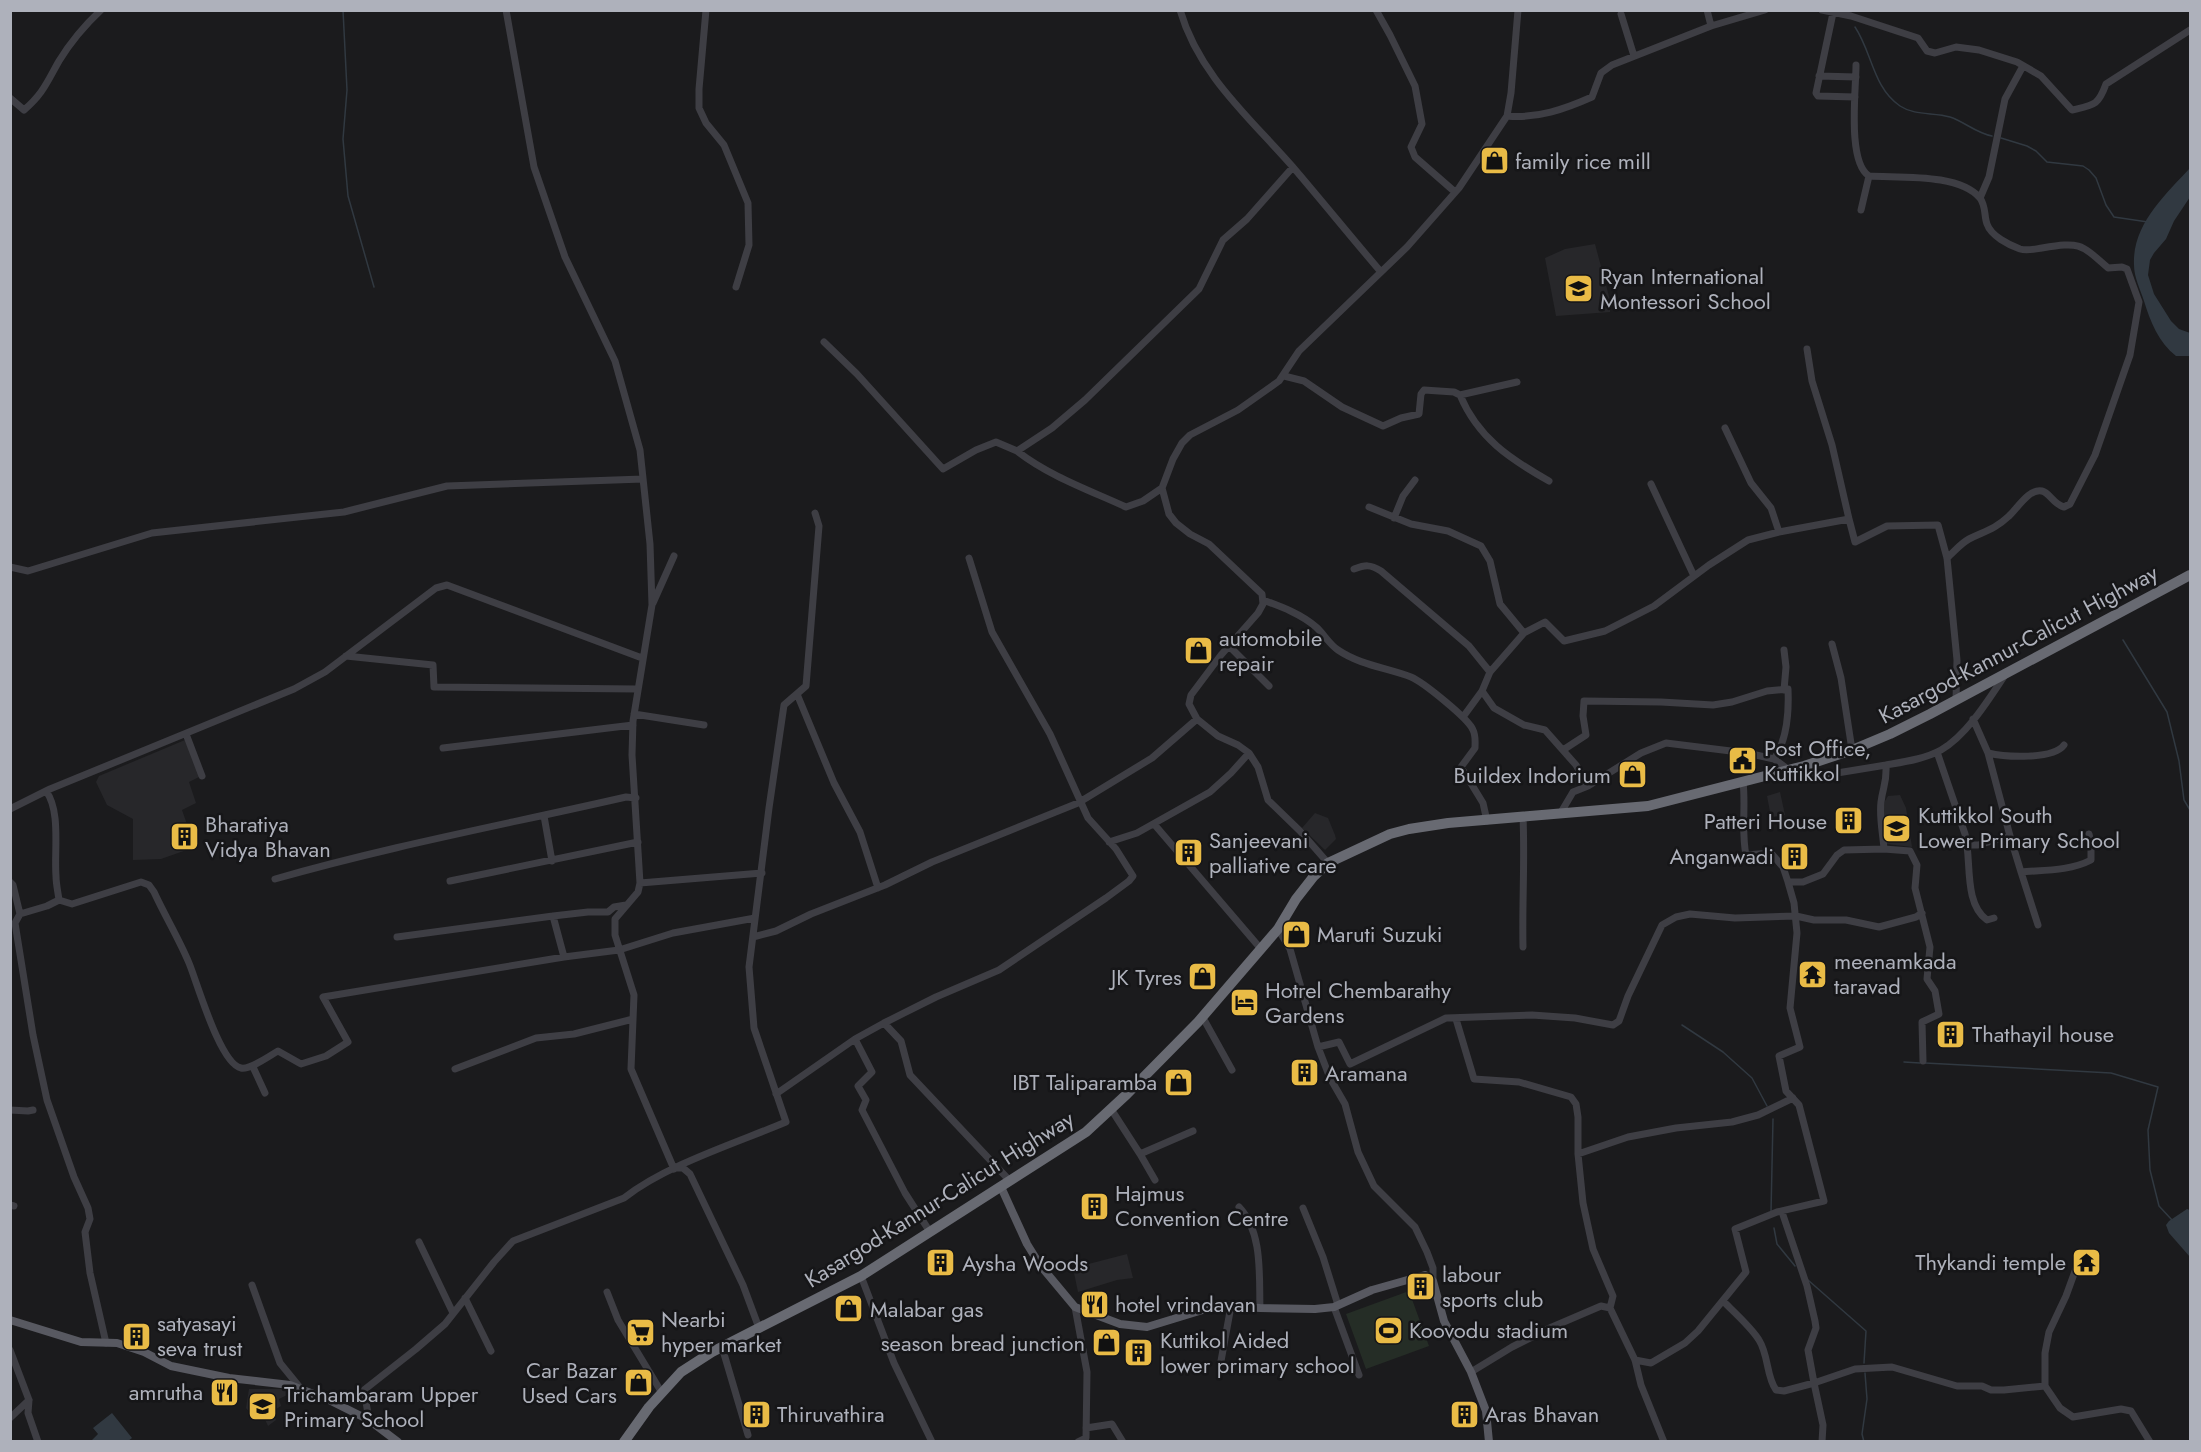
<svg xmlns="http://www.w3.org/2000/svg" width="2201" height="1452" font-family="Jost,sans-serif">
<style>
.built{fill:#27272a}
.green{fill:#252d26}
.water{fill:#313941}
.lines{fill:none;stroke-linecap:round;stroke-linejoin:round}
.stream{stroke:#313941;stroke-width:1.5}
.minor{stroke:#3e3e44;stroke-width:7}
.major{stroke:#585961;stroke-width:8}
.highway{stroke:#686a72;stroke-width:10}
.labels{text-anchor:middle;stroke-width:5;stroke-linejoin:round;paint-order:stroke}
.poi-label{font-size:22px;fill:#aeb1bb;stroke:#161618;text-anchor:start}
.street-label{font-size:22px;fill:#aeb1bb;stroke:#161618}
</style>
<rect width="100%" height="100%" fill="#1b1b1d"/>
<path class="built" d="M 1595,244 L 1610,300 L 1610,312 L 1556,316 L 1545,258 L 1565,249 Z
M 185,740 L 201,776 L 189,782 L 196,803 L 182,810 L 195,847 L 161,859 L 133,860 L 133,819 L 107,805 L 96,782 L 99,776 Z
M 1780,792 L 1785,815 L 1771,817 L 1767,796 Z
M 1900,795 L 1906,808 L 1912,847 L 1887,844 L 1883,811 L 1885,801 L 1888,796 Z
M 1315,813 L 1328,818 L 1335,835 L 1336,839 L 1325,850 L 1302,828 Z
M 1127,1254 L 1133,1278 L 1117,1280 L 1078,1292 L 1073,1268 Z
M 249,1389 L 283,1389 L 297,1390 L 279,1399 L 281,1406 L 273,1411 L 276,1420 L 268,1426 L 263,1415 L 255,1418 L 246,1408 Z"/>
<path class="green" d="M 1409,1291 L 1429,1346 L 1366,1369 L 1346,1314 Z"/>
<path class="water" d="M 2190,168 L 2190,197 L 2174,221 L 2166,239 L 2154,253 L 2150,260 L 2148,275 L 2154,294 L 2171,321 L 2179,329 L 2190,333 L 2190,356 L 2176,356 C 2159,343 2150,321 2144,301 C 2140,289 2134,277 2134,265 C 2132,225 2165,195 2190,168 Z
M 2187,1209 L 2190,1210 L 2190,1257 L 2169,1233 L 2166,1225 L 2169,1221 Z
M 112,1413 L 132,1438 L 128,1441 L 91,1441 L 98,1434 L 93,1428 Z"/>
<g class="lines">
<path class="stream" d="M 343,10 L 347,90 L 343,139 L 348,196 L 374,287
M 1855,27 C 1872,52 1873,88 1900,106 C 1915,116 1934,112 1950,117 C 1965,122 1976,133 1992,136
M 2001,138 L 2027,146 L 2036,151 L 2047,162 L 2083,166 L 2089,170 L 2096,178 L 2106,205 L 2114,217 L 2148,222
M 2123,640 L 2167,712 L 2179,761 L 2184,800 L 2190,810
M 1682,1025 L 1723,1052 L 1752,1078 L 1767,1106
M 1904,1062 L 1920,1063
M 1925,1063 L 2111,1073 L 2158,1087 L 2148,1130 L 2150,1170 L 2159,1206 L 2172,1220
M 1771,1212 L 1773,1119
M 1774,1228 L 1777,1244 L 1795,1266
M 1808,1280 L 1866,1331 L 1864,1363
M 1864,1442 L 1862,1434 L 1867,1399 L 1865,1373"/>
<path class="minor" d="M 506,10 L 534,167 L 565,257 L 615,361 L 640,450 L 650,544 L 652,605 L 633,721 L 632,755 L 640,883 L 638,892 L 615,919 L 615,935 L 634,995 L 631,1069 L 674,1169
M 706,10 L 699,89 L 699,108 L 706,123 L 724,145 L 748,203 L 749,245 L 736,287
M 1180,10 C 1199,75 1249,117 1292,166 C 1322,201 1351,237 1381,272
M 1376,10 L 1390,35 L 1415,86 L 1422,124 L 1411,147 L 1415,157 L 1455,192
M 1707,10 L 1711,26
M 1822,10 L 1851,16 L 1918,38 L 1927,51 L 1935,53 L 1956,47 L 1979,50 L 2017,62 L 2041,76 L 2072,110 C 2094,105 2098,106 2106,84 L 2190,30
M 1833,13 L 1816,93 L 1818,96 L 1855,97
M 1621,14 L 1634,56
M 1856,65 C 1856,90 1847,162 1869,176 L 1861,210
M 1819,76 L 1856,77
M 10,98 L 24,110 C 43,94 47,82 59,61 C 70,43 85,25 101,10
M 1507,116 C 1537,119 1565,109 1592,97 L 1601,73 L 1612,65 L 1711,26 L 1765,10
M 1869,176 C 1900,178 1959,173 1980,198 C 1986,206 1984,216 1987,224 C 1991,236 2009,245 2020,249 C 2027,251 2035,249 2042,248 C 2080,242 2080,243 2108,268 L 2122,267 L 2127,269 L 2139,302 L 2130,355 L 2095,455 L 2070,504 L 2064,507 C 2053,504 2050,493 2042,491 C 2029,488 2017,509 2009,516 C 1994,530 1985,531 1969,539 C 1961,543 1954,552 1947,558
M 1980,198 L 1989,177 L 2005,99 L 2023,66
M 824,342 L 857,374 L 943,469 L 976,450 L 996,442 L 1017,451 L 1052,428 L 1085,400 L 1199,289 L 1223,240 L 1247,219 L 1293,167
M 1807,349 L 1812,381 L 1832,445 L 1849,519
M 1284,376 L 1304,381 L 1342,407 L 1383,426 L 1401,418 L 1419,414 L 1421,394 L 1424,390 L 1454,392 L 1460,395 L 1517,382
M 1460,395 C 1478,438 1510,459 1549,481
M 1725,428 L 1751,483 L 1771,508 L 1779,532
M 1017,451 C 1049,476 1089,490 1126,507 L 1143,501 L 1162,488
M 1651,484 L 1694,576
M 1369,507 L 1411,524 L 1448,531 L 1481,546 L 1490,561 L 1500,604 L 1524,633
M 1394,518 L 1403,496 L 1415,480
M 10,567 L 28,571 L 152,533 L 344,512 L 447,486 L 643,479
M 1354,569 C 1365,565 1370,564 1381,571 L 1469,646 L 1490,672
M 1263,600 C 1282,607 1301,614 1316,627 C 1324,634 1329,644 1338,650 C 1360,665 1387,668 1411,677 C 1423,682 1469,719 1473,730 C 1476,736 1475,742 1475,748 L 1461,767 L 1483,803 L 1487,821
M 653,603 L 674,556
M 1832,644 L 1841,678 L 1852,750
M 1229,646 L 1269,686
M 1784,650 L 1786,667 L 1784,690
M 346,656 L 433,665 L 434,687 L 637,689
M 797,694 L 834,783 L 860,832 L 878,888
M 634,714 L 704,725
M 1463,717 L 1482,691
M 1973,719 L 1988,753 C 2005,757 2053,760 2064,745
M 186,734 L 202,776
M 443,748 L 633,725
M 1563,750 L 1586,735 L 1583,716 L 1584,701 L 1661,702 L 1713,705 L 1732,702 L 1767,691 L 1788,689 C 1789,712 1787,740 1774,759
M 1937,752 L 1965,834 C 1972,859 1963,903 1987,920 L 1994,918
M 1988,753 L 2010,836
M 1886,765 C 1903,762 1925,759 1941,750 C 1967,735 1989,699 2005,675
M 1743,782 C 1746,806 1741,831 1746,855 L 1771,853 L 1783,867 L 1788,882 L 1803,882 L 1823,874 L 1837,855 L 1844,850 L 1884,849 C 1883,834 1879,817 1881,802 C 1883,786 1887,783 1886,765 L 1831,774 L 1813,774 L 1804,766
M 1588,786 L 1641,753 L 1666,743 L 1747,753 L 1774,759 L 1789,770
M 10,809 L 50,789 L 294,689 L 325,672 L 436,588 L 447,585 L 642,658
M 1560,814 L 1573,792 L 1588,786 L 1576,765 L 1545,730 L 1524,725 L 1494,708 L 1482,691 L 1490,672 L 1524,633 L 1545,622 L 1564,641 L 1605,631 L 1654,606 L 1709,565 L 1748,540 L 1779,532 L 1849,519 L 1855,542 L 1887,526 L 1938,525 L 1947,558 L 1957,660 L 1956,700
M 544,816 L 552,861
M 1523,817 C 1525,860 1522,903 1523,947
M 1154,824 L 1261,949
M 1109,842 L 1137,833 L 1210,792 L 1231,773 L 1249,753
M 1968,845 L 1978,845 L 2010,836 L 2021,872 C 2044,870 2070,871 2091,860 L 2091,843 L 2089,834
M 1884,849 L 1910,851 L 1917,865 L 1915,888 L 1930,947 L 1927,979 L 1935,991 L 1939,1014 L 1922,1022 L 1923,1061
M 1328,863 L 1300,831 L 1268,800 L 1258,767 L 1249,753 L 1238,745 L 1218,736 L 1197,719 L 1189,704 L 1191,695 L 1221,655 L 1258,613 L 1263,604 L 1262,594 L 1209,544 L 1190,534 L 1176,523 L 1169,514 L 1162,488 L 1173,459 L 1182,443 L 1190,435 L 1238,410 L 1279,381 L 1299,351 L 1407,247 L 1459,188 L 1507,116 L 1511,93 L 1518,10
M 2021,872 L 2038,925
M 275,879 C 390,846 508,824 626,797 L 636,798
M 450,881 L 638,842
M 10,882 L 13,885 L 20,914 L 47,906 L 59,900 C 58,892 56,884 56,876 C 54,851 61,811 46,791
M 640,883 L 762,873
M 59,900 L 72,904 L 141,882 L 149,885 L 154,892 C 165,916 179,939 189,963 C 197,982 220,1064 241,1068 C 250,1070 269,1056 278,1051 L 301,1064 L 326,1056 L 348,1042 L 323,997 L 564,957 L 619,950 L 673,933 L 755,918
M 20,914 L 15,923 L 33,1035 L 47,1100 L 74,1177 L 88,1208 L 90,1219 L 85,1232 L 90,1273 L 106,1343
M 1278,929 L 1290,949 L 1318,1047 L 1330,1078 L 1345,1104 L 1358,1152 L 1374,1186 L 1415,1227 L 1427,1252 L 1433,1268 L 1433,1281
M 397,937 L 553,916
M 753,937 L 776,931 L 811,914 L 885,885 L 932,862 L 1078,803 L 1152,758 L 1197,719
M 564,957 L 553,916 L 588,912 L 608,912 L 614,907 L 626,905
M 1202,1016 L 1232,1070
M 1456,1019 L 1474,1079 L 1519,1082 L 1571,1097 L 1576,1104 L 1578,1117 L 1578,1154 L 1583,1203 L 1593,1249 L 1613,1296 L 1610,1308
M 884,1023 L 936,997 L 999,970 L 1106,898 L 1129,881 L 1133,876 L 1116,849 L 1088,818 L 1050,734 L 992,632 L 969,558
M 855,1039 L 872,1072 L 858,1086 L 866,1100 L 862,1110 L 905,1193 L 930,1232
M 1318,1047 L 1339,1042 L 1350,1064 L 1446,1018 L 1532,1015 L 1575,1018 L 1613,1025 L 1619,1021 L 1628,996 L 1662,925 L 1676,917 L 1690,914 L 1735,918 L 1796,916 L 1814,920 L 1846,920 L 1879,927 L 1916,917 L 1922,913
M 253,1067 L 265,1093
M 455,1069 L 536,1038 L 574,1034 L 633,1019
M 776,1094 L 855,1039 L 884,1023 L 901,1041 L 910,1075 L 1010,1181
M 1111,1109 L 1140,1154 L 1193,1131
M 10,1110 L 28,1111 L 33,1110
M 1140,1154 L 1155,1180
M 1578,1154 L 1628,1137 L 1676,1128 L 1732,1122 L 1758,1115 L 1793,1098
M 676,1168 L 683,1168 L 690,1174 L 743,1285 L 759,1328
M 10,1205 L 14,1206
M 1239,1207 C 1263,1232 1259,1276 1260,1308
M 1303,1208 L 1323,1257 L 1338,1305
M 419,1242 L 453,1313
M 861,1276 L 894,1363 L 932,1442
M 252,1285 L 280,1363 L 302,1390
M 607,1292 L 618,1320 L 662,1393
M 465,1298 L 491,1351
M 1723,1301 C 1733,1311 1752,1328 1759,1340 C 1769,1356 1766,1376 1776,1390 L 1784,1391 L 1814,1383 L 1808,1350 L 1816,1328 L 1815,1321 L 1807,1286 L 1782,1212
M 1075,1307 L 1087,1372 L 1086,1438 L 1078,1442
M 1334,1307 L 1359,1375
M 722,1347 L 748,1435
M 10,1350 L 29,1400 L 28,1413 L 38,1442
M 1635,1360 L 1651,1363 L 1685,1343 L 1698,1331 L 1746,1272 L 1735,1229 L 1777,1212 L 1824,1201 L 1799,1105 L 1786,1091 L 1779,1056 L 1800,1047 L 1790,1008 L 1797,933 L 1794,903 L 1788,882
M 1221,1361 L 1231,1306
M 1471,1372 L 1512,1347 L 1552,1327 L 1601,1306 L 1610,1308 L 1635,1360 L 1641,1385 L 1664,1442
M 2045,1386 L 2045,1353 L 2049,1332 L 2066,1296 L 2082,1252
M 10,1418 L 29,1400
M 369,1420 L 364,1390 L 416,1349 L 445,1324 L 494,1262 L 513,1241 L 624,1198 C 666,1165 736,1143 786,1122 L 754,1028 L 749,967 L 769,808 L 784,705 L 806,686 L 819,526 L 815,513
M 1086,1428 L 1112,1424 L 1123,1442
M 1822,1442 L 1823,1425 L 1814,1383 L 1855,1369 L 1892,1367 L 1957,1386 L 1982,1386 L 1991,1390 L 2004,1390 L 2045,1386 L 2060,1408 L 2073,1417 L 2121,1409 L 2131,1411 L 2150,1442"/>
<path class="major" d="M 1001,1187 L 1027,1244 L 1040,1265 L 1075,1307 L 1120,1324 L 1147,1327 L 1219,1305 L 1260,1308 L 1315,1309 L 1334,1307 L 1372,1290 L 1425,1275 L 1433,1281 L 1444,1321 L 1471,1372 L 1486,1411 L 1489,1442
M 10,1320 L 81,1342 L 117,1343 L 144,1352 L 171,1366 L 229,1378 L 290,1385 L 329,1400 L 369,1420 L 398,1442"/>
<path class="highway" d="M 624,1442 L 649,1407 L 681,1372 L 712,1352 L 861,1276 L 1086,1132 L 1127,1094 L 1198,1022 L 1278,929 L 1296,899 L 1314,876 L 1328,863 L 1390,834 L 1409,829 L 1448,823 L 1648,806 L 1804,766 L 1852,750 L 1890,734 L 1930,714 L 2190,575"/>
</g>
<defs>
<symbol id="shop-square" viewBox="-11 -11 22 22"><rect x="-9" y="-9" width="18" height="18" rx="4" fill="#e9bb46" stroke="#161618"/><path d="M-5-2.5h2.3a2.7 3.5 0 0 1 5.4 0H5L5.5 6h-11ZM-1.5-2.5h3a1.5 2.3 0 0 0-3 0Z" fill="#111"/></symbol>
<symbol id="school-square" viewBox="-11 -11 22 22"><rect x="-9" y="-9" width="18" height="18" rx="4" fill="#e9bb46" stroke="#161618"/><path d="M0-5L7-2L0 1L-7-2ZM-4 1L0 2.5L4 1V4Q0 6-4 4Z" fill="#111"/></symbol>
<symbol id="civic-square" viewBox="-11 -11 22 22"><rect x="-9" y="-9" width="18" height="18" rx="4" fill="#e9bb46" stroke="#161618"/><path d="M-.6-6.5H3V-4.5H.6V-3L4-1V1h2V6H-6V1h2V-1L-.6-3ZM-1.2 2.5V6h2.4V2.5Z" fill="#111"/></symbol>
<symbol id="building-square" viewBox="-11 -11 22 22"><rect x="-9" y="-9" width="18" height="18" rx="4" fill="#e9bb46" stroke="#161618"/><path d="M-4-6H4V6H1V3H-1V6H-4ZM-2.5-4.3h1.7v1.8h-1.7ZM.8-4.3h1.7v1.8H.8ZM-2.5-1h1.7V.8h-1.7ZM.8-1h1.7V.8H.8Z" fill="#111"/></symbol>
<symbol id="temple-square" viewBox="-11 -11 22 22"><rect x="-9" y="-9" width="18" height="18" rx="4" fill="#e9bb46" stroke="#161618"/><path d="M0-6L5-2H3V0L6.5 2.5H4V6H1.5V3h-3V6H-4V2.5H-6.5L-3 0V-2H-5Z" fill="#111"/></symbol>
<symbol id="hotel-square" viewBox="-11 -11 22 22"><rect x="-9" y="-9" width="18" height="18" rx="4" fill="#e9bb46" stroke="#161618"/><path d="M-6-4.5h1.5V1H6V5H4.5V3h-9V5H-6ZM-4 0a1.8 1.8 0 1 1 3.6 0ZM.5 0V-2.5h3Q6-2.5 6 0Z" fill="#111"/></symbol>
<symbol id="restaurant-square" viewBox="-11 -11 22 22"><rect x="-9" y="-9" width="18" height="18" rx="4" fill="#e9bb46" stroke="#161618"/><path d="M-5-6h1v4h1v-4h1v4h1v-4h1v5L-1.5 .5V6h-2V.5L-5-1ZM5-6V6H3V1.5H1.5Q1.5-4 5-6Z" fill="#111"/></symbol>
<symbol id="stadium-square" viewBox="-11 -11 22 22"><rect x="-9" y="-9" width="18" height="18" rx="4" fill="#e9bb46" stroke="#161618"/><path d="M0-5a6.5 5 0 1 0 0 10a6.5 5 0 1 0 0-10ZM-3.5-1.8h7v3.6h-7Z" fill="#111"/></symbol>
<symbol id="supermarket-square" viewBox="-11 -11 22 22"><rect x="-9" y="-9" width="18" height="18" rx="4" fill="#e9bb46" stroke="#161618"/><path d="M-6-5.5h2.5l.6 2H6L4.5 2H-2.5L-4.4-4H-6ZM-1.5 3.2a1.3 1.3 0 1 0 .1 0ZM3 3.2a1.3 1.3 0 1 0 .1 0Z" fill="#111"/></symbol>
</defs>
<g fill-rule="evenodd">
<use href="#shop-square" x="1478" y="144" width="33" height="33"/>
<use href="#school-square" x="1562" y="272" width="33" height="33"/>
<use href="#shop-square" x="1182" y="634" width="33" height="33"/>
<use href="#civic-square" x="1726" y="744" width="33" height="33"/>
<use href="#shop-square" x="1616" y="758" width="33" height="33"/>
<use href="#building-square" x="1832" y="804" width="33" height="33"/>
<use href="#school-square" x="1880" y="812" width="33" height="33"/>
<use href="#building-square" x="168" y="820" width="33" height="33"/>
<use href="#building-square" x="1172" y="836" width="33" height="33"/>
<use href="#building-square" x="1778" y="840" width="33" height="33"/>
<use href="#shop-square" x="1280" y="918" width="33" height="33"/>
<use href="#temple-square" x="1796" y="958" width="33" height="33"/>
<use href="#shop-square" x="1186" y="960" width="33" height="33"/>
<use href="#hotel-square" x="1228" y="986" width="33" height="33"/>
<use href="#building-square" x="1934" y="1018" width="33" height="33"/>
<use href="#building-square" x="1288" y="1056" width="33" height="33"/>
<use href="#shop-square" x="1162" y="1066" width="33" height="33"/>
<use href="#building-square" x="1078" y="1190" width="33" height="33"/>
<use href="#temple-square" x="2070" y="1246" width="33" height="33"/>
<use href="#building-square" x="924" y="1246" width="33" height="33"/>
<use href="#building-square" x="1404" y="1270" width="33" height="33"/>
<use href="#restaurant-square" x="1078" y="1288" width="33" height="33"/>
<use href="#shop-square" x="832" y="1292" width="33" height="33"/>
<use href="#stadium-square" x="1372" y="1314" width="33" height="33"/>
<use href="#supermarket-square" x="624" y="1316" width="33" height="33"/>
<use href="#building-square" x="120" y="1320" width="33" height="33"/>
<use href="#shop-square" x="1090" y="1326" width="33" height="33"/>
<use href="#building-square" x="1122" y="1336" width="33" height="33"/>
<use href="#shop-square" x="622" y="1366" width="33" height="33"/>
<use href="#restaurant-square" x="208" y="1376" width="33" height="33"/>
<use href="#school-square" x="246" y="1390" width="33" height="33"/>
<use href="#building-square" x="740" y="1398" width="33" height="33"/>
<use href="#building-square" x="1448" y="1398" width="33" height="33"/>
</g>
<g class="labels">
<g class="poi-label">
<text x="1515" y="169">family rice mill</text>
<text x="1600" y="284">Ryan International<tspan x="1600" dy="25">Montessori School</tspan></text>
<text x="1219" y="646">automobile<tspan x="1219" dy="25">repair</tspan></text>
<text x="1764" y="756">Post Office,<tspan x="1764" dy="25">Kuttikkol</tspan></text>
<text x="1611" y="783" text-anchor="end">Buildex Indorium</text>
<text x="1918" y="823">Kuttikkol South<tspan x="1918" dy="25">Lower Primary School</tspan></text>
<text x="1827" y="829" text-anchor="end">Patteri House</text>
<text x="205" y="832">Bharatiya<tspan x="205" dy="25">Vidya Bhavan</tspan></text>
<text x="1209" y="848">Sanjeevani<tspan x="1209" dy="25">palliative care</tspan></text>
<text x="1774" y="864" text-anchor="end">Anganwadi</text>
<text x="1317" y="942">Maruti Suzuki</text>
<text x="1834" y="969">meenamkada<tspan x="1834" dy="25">taravad</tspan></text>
<text x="1182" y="985" text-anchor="end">JK Tyres</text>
<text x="1265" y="998">Hotrel Chembarathy<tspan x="1265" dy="25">Gardens</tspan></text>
<text x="1972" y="1042">Thathayil house</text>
<text x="1325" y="1081">Aramana</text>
<text x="1157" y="1090" text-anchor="end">IBT Taliparamba</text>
<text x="1115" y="1201">Hajmus<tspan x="1115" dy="25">Convention Centre</tspan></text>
<text x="2066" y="1270" text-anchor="end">Thykandi temple</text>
<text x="962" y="1271">Aysha Woods</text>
<text x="1442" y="1282">labour<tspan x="1442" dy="25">sports club</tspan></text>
<text x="1115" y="1312">hotel vrindavan</text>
<text x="870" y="1317">Malabar gas</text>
<text x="661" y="1327">Nearbi<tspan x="661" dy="25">hyper market</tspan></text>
<text x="157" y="1331">satyasayi<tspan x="157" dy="25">seva trust</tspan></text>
<text x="1409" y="1338">Koovodu stadium</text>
<text x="1160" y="1348">Kuttikol Aided<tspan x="1160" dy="25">lower primary school</tspan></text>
<text x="1085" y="1351" text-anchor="end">season bread junction</text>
<text x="617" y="1378" text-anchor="end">Car Bazar<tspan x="617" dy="25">Used Cars</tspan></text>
<text x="203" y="1400" text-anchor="end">amrutha</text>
<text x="284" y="1402">Trichambaram Upper<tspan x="284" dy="25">Primary School</tspan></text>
<text x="777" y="1422">Thiruvathira</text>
<text x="1485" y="1422">Aras Bhavan</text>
</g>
<g class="street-label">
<text transform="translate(2018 644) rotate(-28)" y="8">Kasargod-Kannur-Calicut Highway</text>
<text transform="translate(939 1199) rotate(-32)" y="8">Kasargod-Kannur-Calicut Highway</text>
</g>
</g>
<rect width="2201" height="1452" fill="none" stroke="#aeb1bb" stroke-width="24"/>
</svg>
